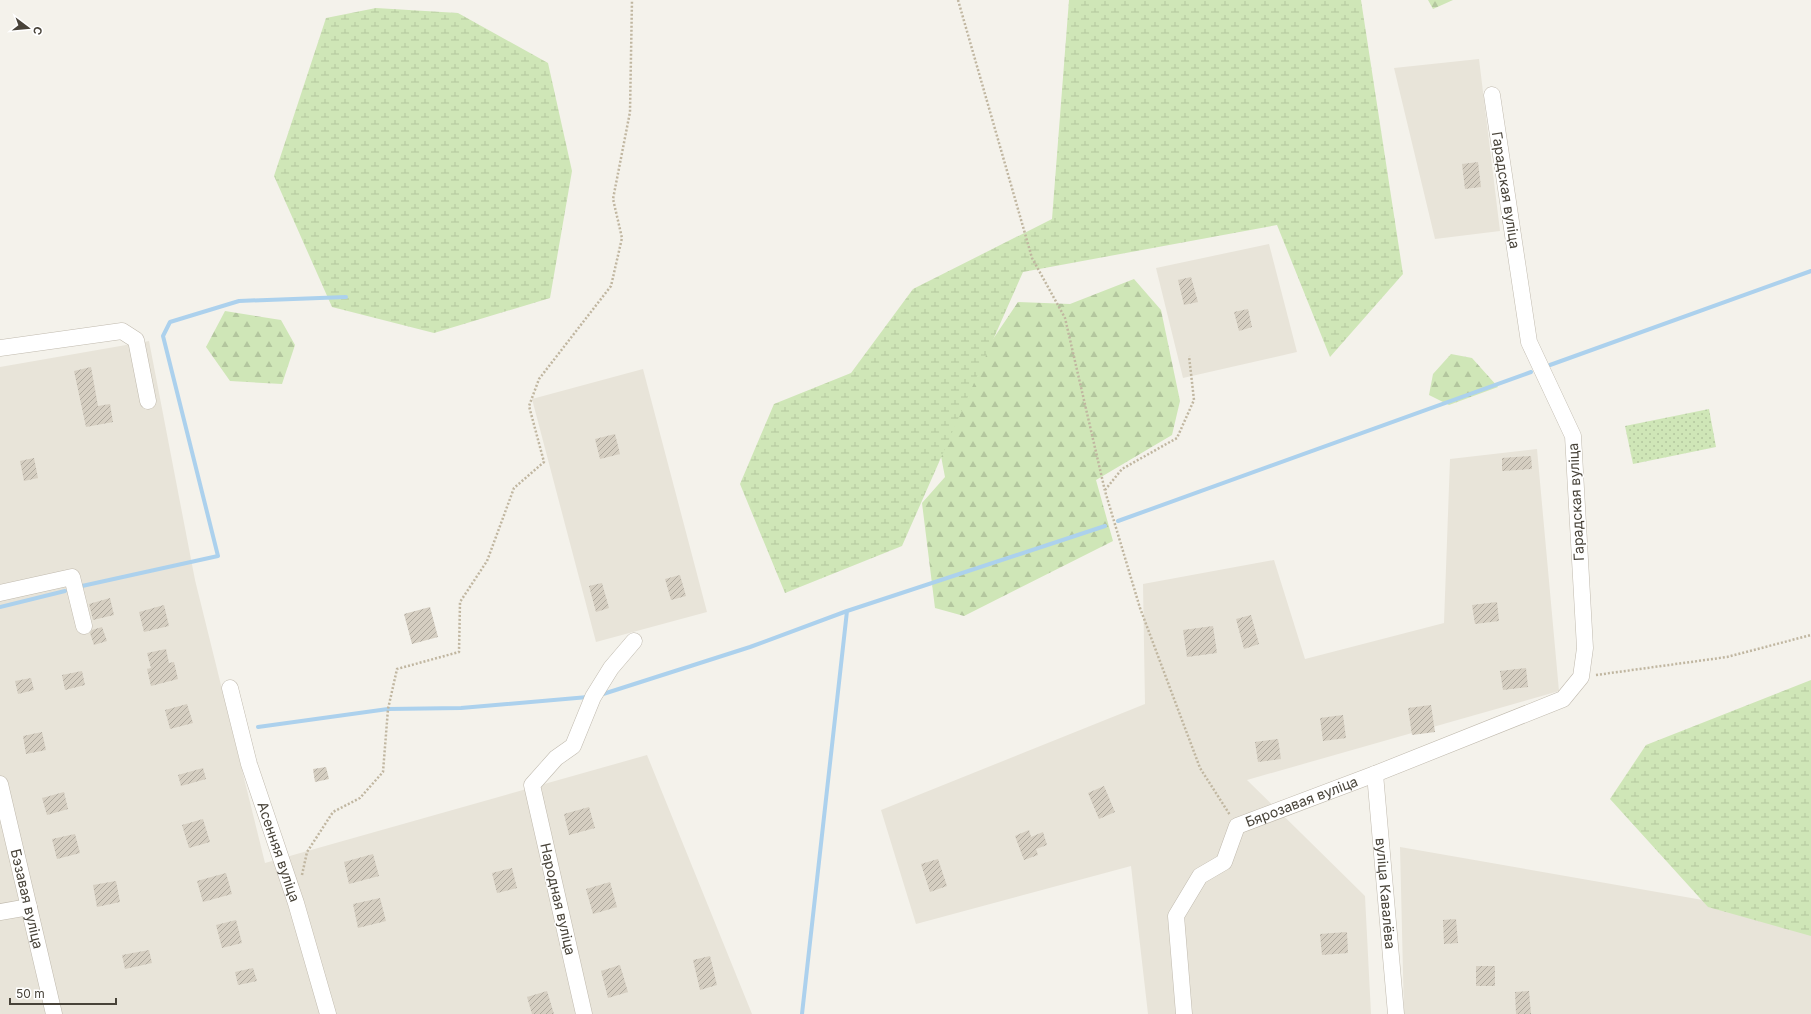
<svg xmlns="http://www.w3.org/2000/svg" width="1811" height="1014" font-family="Inter,sans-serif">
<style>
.residential{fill:#e8e4d9}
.forest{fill:url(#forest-firs)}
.wetland{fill:url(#wetland-marsh)}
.garden{fill:url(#garden-dots)}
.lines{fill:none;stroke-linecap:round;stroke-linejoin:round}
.stream{stroke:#acd1ed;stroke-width:4}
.building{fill:url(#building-hatch)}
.minor-casing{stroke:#c0baae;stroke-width:17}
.path{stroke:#c0b6a0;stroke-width:2.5;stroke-dasharray:2 2;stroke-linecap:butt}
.minor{stroke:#fff;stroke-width:16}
.labels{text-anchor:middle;stroke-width:3;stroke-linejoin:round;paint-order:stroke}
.street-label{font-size:14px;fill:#484339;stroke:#fff}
</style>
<defs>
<pattern id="forest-firs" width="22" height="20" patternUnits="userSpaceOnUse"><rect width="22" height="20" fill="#cfe6b7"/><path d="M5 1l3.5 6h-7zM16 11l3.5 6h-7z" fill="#b3c69e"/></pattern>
<pattern id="wetland-marsh" width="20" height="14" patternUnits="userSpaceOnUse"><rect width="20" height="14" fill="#cfe6b7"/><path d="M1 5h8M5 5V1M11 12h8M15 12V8" fill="none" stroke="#b3c69e"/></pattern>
<pattern id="garden-dots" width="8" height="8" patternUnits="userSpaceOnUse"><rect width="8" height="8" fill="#cfe6b7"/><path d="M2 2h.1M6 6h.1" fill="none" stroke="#b3c69e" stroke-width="1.8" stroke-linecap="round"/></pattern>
<pattern id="building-hatch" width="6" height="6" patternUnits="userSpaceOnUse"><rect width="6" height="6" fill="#d5cec1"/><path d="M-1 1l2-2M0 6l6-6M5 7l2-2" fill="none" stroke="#afa99e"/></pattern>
</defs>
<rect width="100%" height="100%" fill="#f4f2eb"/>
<path class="residential" d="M 1479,59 L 1500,231 L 1435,239 L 1394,68 Z
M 1269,244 L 1297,352 L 1183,378 L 1156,268 Z
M 149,341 L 195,580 L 265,863 L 647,755 L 752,1014 L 0,1014 L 0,367 Z
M 643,369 L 707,612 L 596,642 L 532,399 Z
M 1537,449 L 1559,691 L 1247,780 L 1365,896 L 1371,1014 L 1148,1014 L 1131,866 L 916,924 L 881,810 L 1145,704 L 1143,584 L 1274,560 L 1305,659 L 1444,623 L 1450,459 Z
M 1400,847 L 1811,919 L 1811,1014 L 1404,1014 Z"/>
<path class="forest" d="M 1428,0 L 1453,0 L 1433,9 Z
M 1134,279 L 1161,310 L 1180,401 L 1172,435 L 1096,480 L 1113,541 L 964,616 L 935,608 L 922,503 L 945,477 L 935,425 L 1018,302 L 1070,304 Z
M 225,311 L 281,320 L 295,345 L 282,384 L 230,381 L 206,347 Z
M 1451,354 L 1472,358 L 1498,387 L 1449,405 L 1429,395 L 1433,374 Z"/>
<path class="wetland" d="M 1069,0 L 1361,0 L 1403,274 L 1330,357 L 1277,225 L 1023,272 L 902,546 L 785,593 L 740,484 L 774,404 L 851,373 L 913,289 L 1052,219 Z
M 376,8 L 458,13 L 548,63 L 572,171 L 550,298 L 434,333 L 332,307 L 274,176 L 326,18 Z
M 1811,680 L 1811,936 L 1708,907 L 1610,799 L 1646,745 Z"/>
<path class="garden" d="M 1709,409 L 1716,447 L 1633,464 L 1625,426 Z"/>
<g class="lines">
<path class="stream" d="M 1550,365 L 1811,271
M 1118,521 L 1531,372
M 82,586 L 218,556 L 163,336 L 170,322 L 239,301 L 346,297
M 0,607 L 65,591
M 600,695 L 750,647 L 847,611 L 1105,526
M 258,727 L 388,709 L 461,708 L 588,697
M 802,1014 L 847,611"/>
</g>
<path class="building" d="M 1478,162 L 1481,187 L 1465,189 L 1462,164 Z
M 1191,277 L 1198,302 L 1184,305 L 1178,280 Z
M 1248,309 L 1252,327 L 1239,331 L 1234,312 Z
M 91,367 L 98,406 L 110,404 L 113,422 L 86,427 L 74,371 Z
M 615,434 L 620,454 L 600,459 L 595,439 Z
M 1531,456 L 1532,469 L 1502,471 L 1502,458 Z
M 34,458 L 38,478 L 24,481 L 20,461 Z
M 680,575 L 686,596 L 671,600 L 665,579 Z
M 602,583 L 609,608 L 596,612 L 589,586 Z
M 110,598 L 114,615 L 93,620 L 89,604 Z
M 1497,602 L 1499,621 L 1475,624 L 1472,605 Z
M 164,605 L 169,626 L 144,632 L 139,612 Z
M 430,607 L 438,637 L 412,644 L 404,614 Z
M 1251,615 L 1259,644 L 1244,649 L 1236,619 Z
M 1213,626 L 1217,653 L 1187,657 L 1183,630 Z
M 102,627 L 107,641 L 94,645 L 90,633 L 92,630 Z
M 166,649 L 169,663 L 174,662 L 178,679 L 151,686 L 147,669 L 151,668 L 147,653 Z
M 1526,668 L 1528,687 L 1503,690 L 1500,671 Z
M 82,671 L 85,685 L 65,690 L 62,675 Z
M 31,678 L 34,690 L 18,694 L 15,681 Z
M 187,704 L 193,723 L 170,729 L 165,710 Z
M 1431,705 L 1435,732 L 1412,735 L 1408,708 Z
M 1343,715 L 1346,738 L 1323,741 L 1320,718 Z
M 42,732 L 46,750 L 26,754 L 23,736 Z
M 1278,739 L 1281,759 L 1258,762 L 1255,742 Z
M 326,767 L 329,779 L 315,782 L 313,769 Z
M 203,768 L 206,779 L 181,786 L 178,775 Z
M 1104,786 L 1115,812 L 1099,819 L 1088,793 Z
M 64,792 L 68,809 L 47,815 L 42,798 Z
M 589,807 L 595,828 L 569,835 L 564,814 Z
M 203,819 L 210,842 L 189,848 L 182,825 Z
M 1029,830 L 1031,837 L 1043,832 L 1047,845 L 1036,849 L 1038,855 L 1024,860 L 1015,836 Z
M 75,834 L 80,853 L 57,859 L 52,839 Z
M 373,854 L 379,876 L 349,884 L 344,862 Z
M 938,859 L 947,886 L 930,892 L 921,864 Z
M 512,868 L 517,888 L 497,893 L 492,873 Z
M 226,873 L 232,894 L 203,902 L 197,881 Z
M 116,881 L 120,902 L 97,907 L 93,885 Z
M 610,882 L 617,907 L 593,914 L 586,889 Z
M 380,898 L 386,921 L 358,928 L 353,904 Z
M 1456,919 L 1458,943 L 1444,944 L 1443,920 Z
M 236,920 L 242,943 L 222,948 L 216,925 Z
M 1347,932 L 1348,953 L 1322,955 L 1320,934 Z
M 149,950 L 152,963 L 125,969 L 122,955 Z
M 710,956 L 717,985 L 700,990 L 693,960 Z
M 620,965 L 628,992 L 608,998 L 601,971 Z
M 1476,966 L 1495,966 L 1495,986 L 1476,986 Z
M 253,968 L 257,981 L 238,985 L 235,972 Z
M 547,991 L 554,1014 L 532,1014 L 527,997 Z
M 1529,991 L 1531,1014 L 1516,1014 L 1515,992 Z"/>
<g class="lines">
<defs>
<g id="minor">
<path d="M 0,348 L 122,331 L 136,340 L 148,401"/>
<path d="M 0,593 L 72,577 L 84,626"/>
<path id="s1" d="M 230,688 L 249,764 L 296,903 L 328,1014"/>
<path id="s2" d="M 1375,774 L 1396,1014"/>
<path id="s3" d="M 0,784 L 54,1014"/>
<path d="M 0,912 L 29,907"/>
<path d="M 584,1014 L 532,785 L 556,758 L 573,746 L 593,697 L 611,668 L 634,641"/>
<path id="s4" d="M 1184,1014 L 1176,916 L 1200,876 L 1224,862 L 1237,826 L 1375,774 L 1563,699 L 1581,677 L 1585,648 L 1573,436 L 1529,342 L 1492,95"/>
</g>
</defs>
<use href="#minor" class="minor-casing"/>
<path class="path" d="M 958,0 L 1032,258 L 1065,318 L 1105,491 L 1140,608 L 1200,768 L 1230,815
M 1105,490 L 1122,469 L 1177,438 L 1194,400 L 1189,356
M 1596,675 L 1727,657 L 1811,635
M 302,875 L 307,852 L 333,812 L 360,798 L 383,772 L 388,709 L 397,669 L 459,652 L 460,602 L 487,561 L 514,488 L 544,462 L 529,406 L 539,379 L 611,286 L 622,238 L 613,199 L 630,112 L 632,0"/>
<use href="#minor" class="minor"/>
</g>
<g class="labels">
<g class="street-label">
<text transform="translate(1506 190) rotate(81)" y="5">Гарадская вуліца</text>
<text transform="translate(1576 502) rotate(-93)" y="5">Гарадская вуліца</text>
<text dy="5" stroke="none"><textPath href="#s4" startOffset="280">Бярозавая вуліца</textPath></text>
<text dy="5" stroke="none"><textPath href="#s1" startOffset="171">Асенняя вуліца</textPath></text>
<text dy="5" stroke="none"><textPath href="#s2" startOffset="120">вуліца Кавалёва</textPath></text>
<text dy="5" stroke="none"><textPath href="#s3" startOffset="118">Бэзавая вуліца</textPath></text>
<text transform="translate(558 899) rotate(77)" y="5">Народная вуліца</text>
</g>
</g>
<g transform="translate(28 28) rotate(106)" stroke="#ffffff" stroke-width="3" paint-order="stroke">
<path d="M0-3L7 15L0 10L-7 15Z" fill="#484339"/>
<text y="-6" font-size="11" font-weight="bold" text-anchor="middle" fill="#484339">С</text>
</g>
<path d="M10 998v6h106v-6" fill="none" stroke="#484339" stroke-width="2"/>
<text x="16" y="998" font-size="12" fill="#484339" stroke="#ffffff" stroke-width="3" paint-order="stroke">50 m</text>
</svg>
